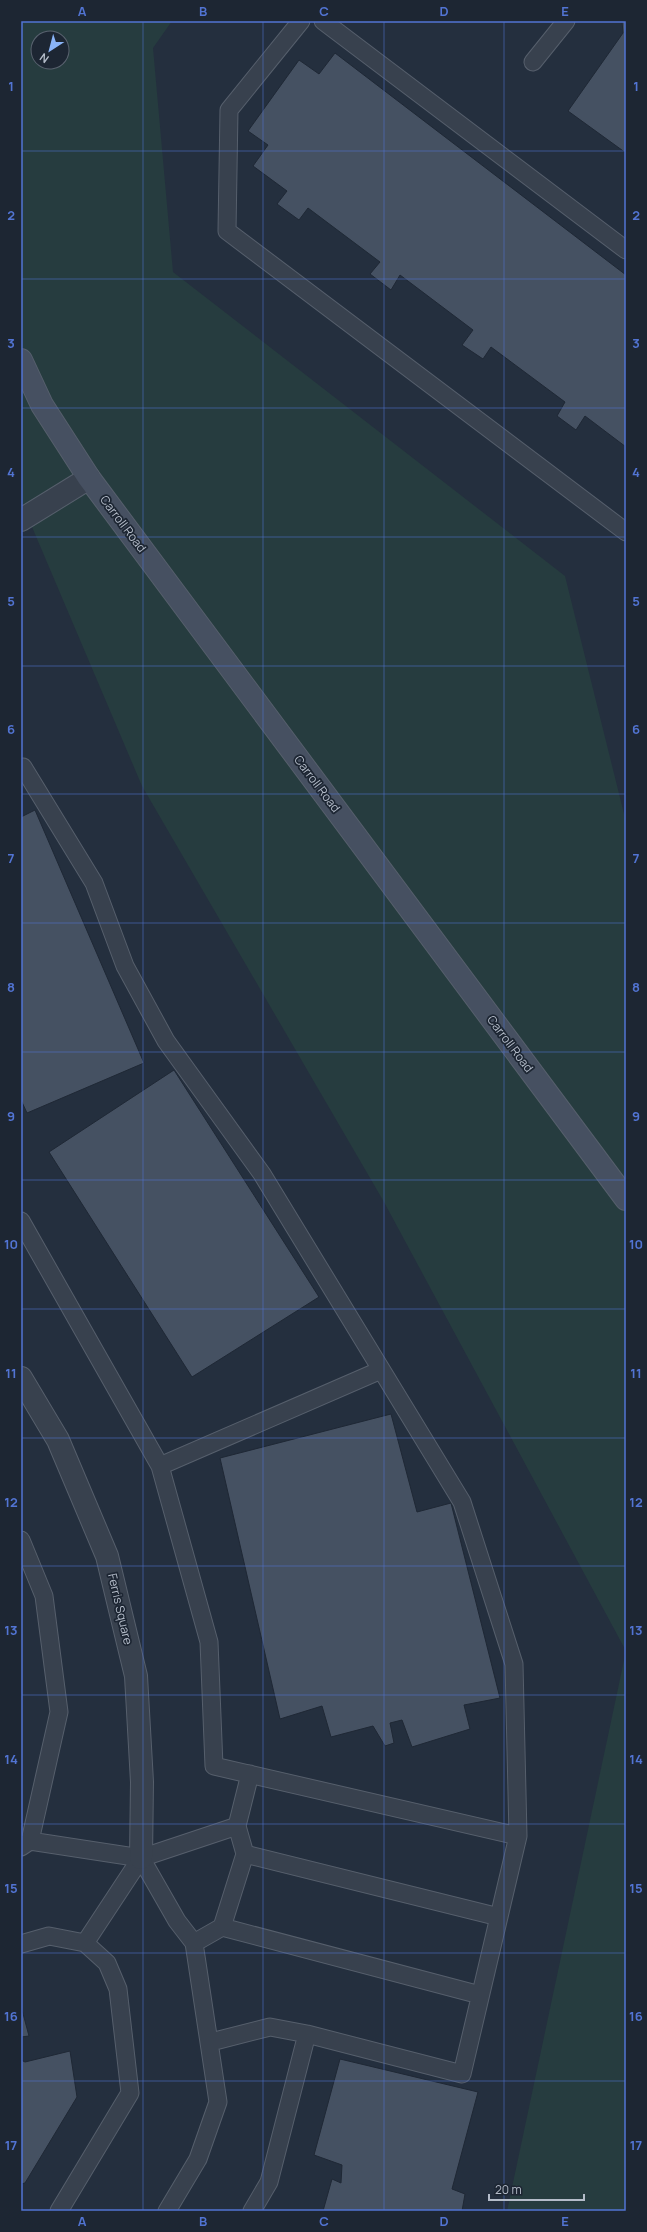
<svg xmlns="http://www.w3.org/2000/svg" width="647" height="2232" font-family="Manrope,sans-serif">
<style>
.green{fill:#263c3f;fill-rule:evenodd}
.building{fill:#455162;stroke:#1f2835}
.lines{fill:none;stroke-linecap:round;stroke-linejoin:round}
.service-casing{stroke:#565f6c;stroke-width:19}
.minor-casing{stroke:#565f6c;stroke-width:24}
.secondary-casing{stroke:#565f6c;stroke-width:24}
.service{stroke:#38414e;stroke-width:17}
.minor{stroke:#38414e;stroke-width:22}
.secondary{stroke:#465061;stroke-width:22}
.grid{fill:none;stroke:#5274d3;stroke-width:1;stroke-opacity:0.55}
.labels{text-anchor:middle;stroke-width:3.5;stroke-linejoin:round;paint-order:stroke}
.street-label{font-size:12px;fill:#b4bcc9;stroke:#1d2633}
.neatline{fill:none;stroke:#5274d3;stroke-width:1.5}
.grid-label{font-size:13px;text-anchor:middle;font-weight:bold;fill:#5274d3}
</style>
<rect width="100%" height="100%" fill="#242f3e"/>
<path class="green" d="M 21,21 L 172,21 L 153,48 L 173,272 L 565,576 L 626,822 L 626,2211 L 507,2211 L 626,1651 L 384,1202 L 142,786 L 21,501 ZM 38,38 L 62,38 L 62,62 L 38,62 Z"/>
<path class="building" d="M 622,21 L 626,21 L 626,153 L 568,111 L 623,33 Z
M 335,53 L 626,275 L 626,447 L 585,416 L 576,430 L 557,416 L 565,402 L 491,347 L 483,359 L 462,345 L 473,330 L 400,275 L 391,290 L 370,274 L 380,262 L 308,208 L 299,220 L 277,204 L 287,191 L 253,166 L 268,145 L 248,131 L 299,60 L 319,74 Z
M 35,810 L 144,1063 L 27,1113 L 21,1100 L 21,817 Z
M 174,1070 L 319,1297 L 192,1377 L 49,1152 Z
M 391,1414 L 417,1512 L 451,1503 L 500,1698 L 464,1705 L 470,1729 L 412,1747 L 402,1720 L 390,1723 L 394,1743 L 385,1746 L 373,1726 L 331,1737 L 322,1706 L 280,1719 L 220,1458 Z
M 21,2006 L 29,2036 L 21,2037 Z
M 70,2051 L 77,2097 L 25,2183 L 21,2184 L 21,2060 L 25,2062 Z
M 340,2059 L 478,2092 L 452,2189 L 465,2194 L 462,2211 L 323,2211 L 332,2179 L 341,2183 L 342,2165 L 314,2155 Z"/>
<g class="lines">
<defs>
<path id="service" d="M 301,21 L 229,110 L 227,231 L 626,532
M 323,21 L 626,250
M 533,62 L 566,21
M 21,768 L 23,767 L 94,883 L 125,966 L 166,1041 L 262,1174 L 462,1502 L 514,1664 L 518,1836 L 462,2074 L 307,2034 L 270,2027 L 211,2042
M 21,1221 L 160,1466 L 209,1642 L 214,1766 L 518,1836
M 160,1466 L 381,1370
M 21,1540 L 44,1596 L 59,1712 L 30,1841 L 21,1847
M 237,1826 L 250,1774
M 30,1841 L 141,1858 L 237,1826 L 245,1854
M 141,1858 L 177,1921 L 194,1943 L 218,2102 L 198,2159 L 167,2211
M 222,1927 L 245,1854 L 499,1917
M 85,1943 L 141,1858
M 194,1943 L 222,1927 L 480,1995
M 21,1944 L 49,1936 L 85,1943 L 107,1963 L 118,1989 L 130,2093 L 59,2211
M 252,2211 L 269,2182 L 307,2034"/>
<path id="minor" d="M 21,520 L 89,478
M 21,1378 L 58,1440 L 107,1556 L 136,1676 L 142,1782 L 141,1858"/>
<path id="secondary" d="M 21,360 L 42,405 L 89,478 L 626,1199"/>
</defs>
<use href="#service" class="service-casing"/>
<use href="#minor" class="minor-casing"/>
<use href="#secondary" class="secondary-casing"/>
<use href="#service" class="service"/>
<use href="#minor" class="minor"/>
<use href="#secondary" class="secondary"/>
</g>
<path class="grid" d="M 143,21 L 143,2211M 263,21 L 263,2211M 384,21 L 384,2211M 504,21 L 504,2211M 21,151 L 626,151M 21,279 L 626,279M 21,408 L 626,408M 21,537 L 626,537M 21,666 L 626,666M 21,794 L 626,794M 21,923 L 626,923M 21,1052 L 626,1052M 21,1180 L 626,1180M 21,1309 L 626,1309M 21,1438 L 626,1438M 21,1566 L 626,1566M 21,1695 L 626,1695M 21,1824 L 626,1824M 21,1953 L 626,1953M 21,2081 L 626,2081"/>
<g class="labels">
<g class="street-label">
<text transform="translate(123 524) rotate(53)" y="4">Carroll Road</text>
<text transform="translate(317 784) rotate(53)" y="4">Carroll Road</text>
<text transform="translate(510 1044) rotate(53)" y="4">Carroll Road</text>
<text transform="translate(120 1609) rotate(77)" y="4">Ferris Square</text>
</g>
</g>
<rect width="647" height="2232" fill="none" stroke="#1d2633" stroke-width="44"/>
<g transform="translate(50 50) rotate(216)"><circle r="19" fill="#1d2633" stroke="#59626f"/>
<path d="M0-3L7 15L0 10L-7 15Z" fill="#8ab4f8"/>
<text y="-6" font-size="11" font-weight="bold" text-anchor="middle" fill="#b4bcc9">N</text>
</g>
<path d="M489 2194v6h95v-6" fill="none" stroke="#b4bcc9" stroke-width="2"/>
<text x="495" y="2194" font-size="12" fill="#b4bcc9" stroke="#1d2633" stroke-width="3" paint-order="stroke">20 m</text>
<rect x="22" y="22" width="603" height="2188" class="neatline"/>
<g class="grid-label">
<text x="82" y="16">A</text>
<text x="203" y="16">B</text>
<text x="324" y="16">C</text>
<text x="444" y="16">D</text>
<text x="565" y="16">E</text>
<text x="11" y="91">1</text>
<text x="636" y="91">1</text>
<text x="11" y="220">2</text>
<text x="636" y="220">2</text>
<text x="11" y="348">3</text>
<text x="636" y="348">3</text>
<text x="11" y="477">4</text>
<text x="636" y="477">4</text>
<text x="11" y="606">5</text>
<text x="636" y="606">5</text>
<text x="11" y="734">6</text>
<text x="636" y="734">6</text>
<text x="11" y="863">7</text>
<text x="636" y="863">7</text>
<text x="11" y="992">8</text>
<text x="636" y="992">8</text>
<text x="11" y="1121">9</text>
<text x="636" y="1121">9</text>
<text x="11" y="1249">10</text>
<text x="636" y="1249">10</text>
<text x="11" y="1378">11</text>
<text x="636" y="1378">11</text>
<text x="11" y="1507">12</text>
<text x="636" y="1507">12</text>
<text x="11" y="1635">13</text>
<text x="636" y="1635">13</text>
<text x="11" y="1764">14</text>
<text x="636" y="1764">14</text>
<text x="11" y="1893">15</text>
<text x="636" y="1893">15</text>
<text x="11" y="2021">16</text>
<text x="636" y="2021">16</text>
<text x="11" y="2150">17</text>
<text x="636" y="2150">17</text>
<text x="82" y="2226">A</text>
<text x="203" y="2226">B</text>
<text x="324" y="2226">C</text>
<text x="444" y="2226">D</text>
<text x="565" y="2226">E</text>
</g>
</svg>
